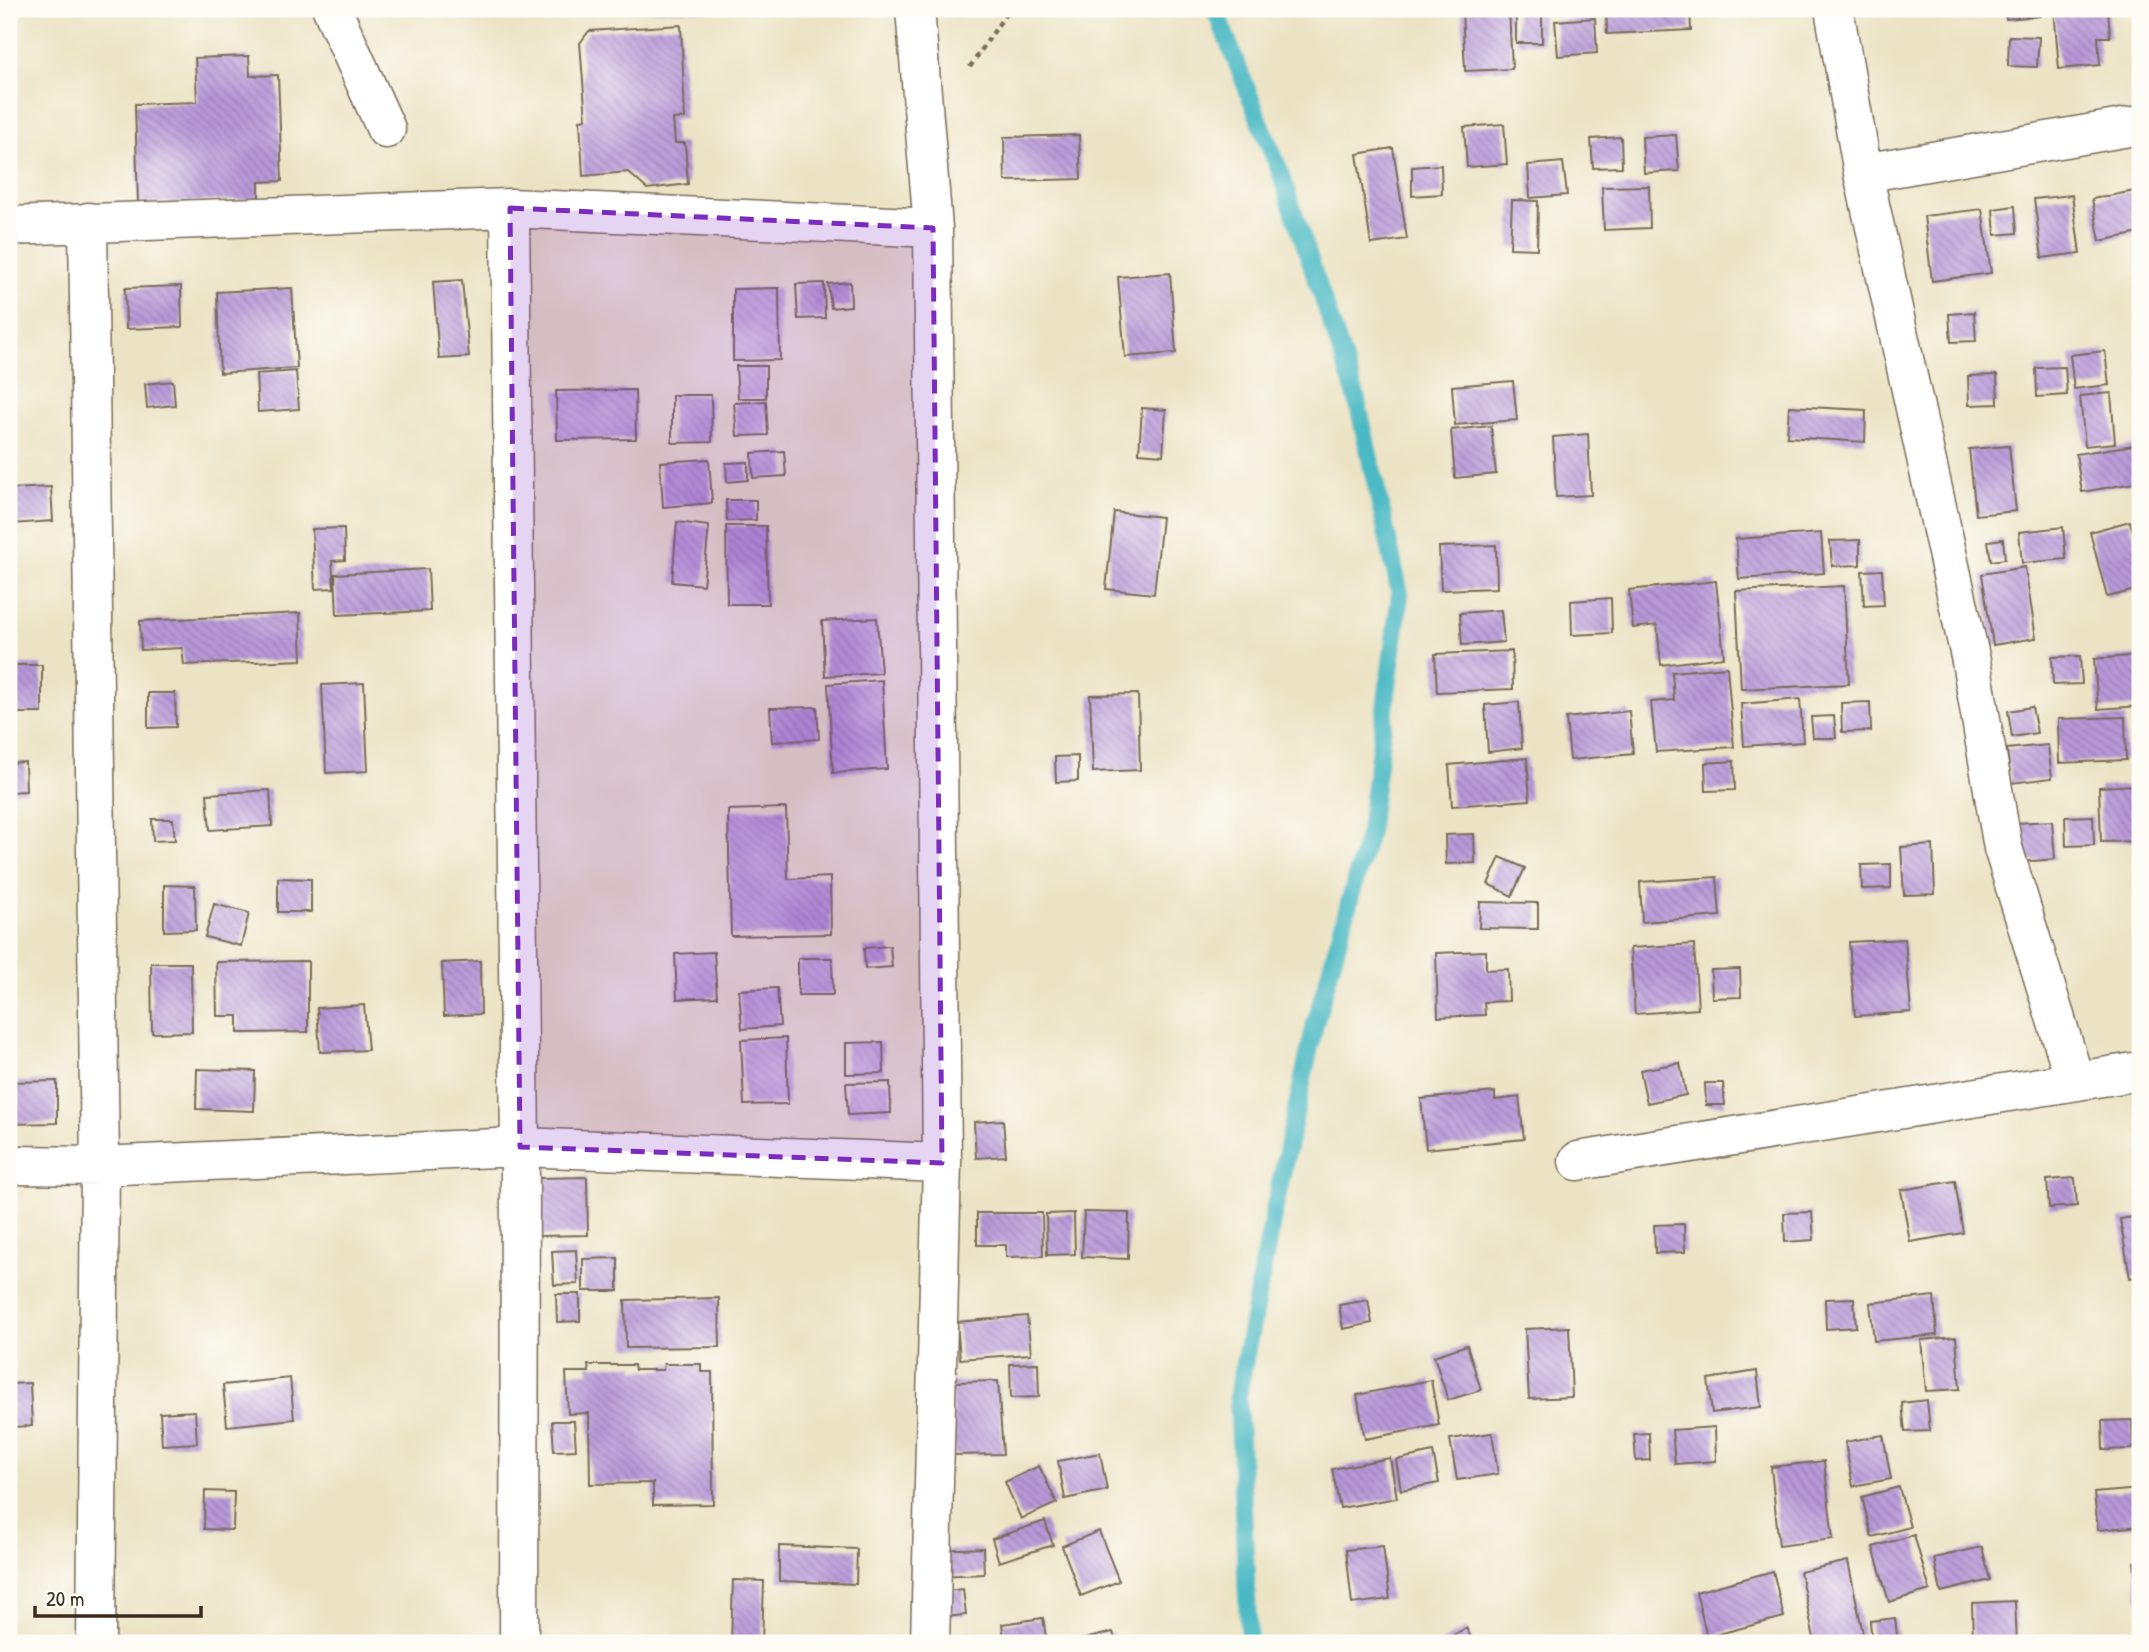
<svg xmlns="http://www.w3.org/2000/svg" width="2149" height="1652" font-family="'Patrick Hand',sans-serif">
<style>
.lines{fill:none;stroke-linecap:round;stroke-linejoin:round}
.stream{stroke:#4bb9c4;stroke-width:18}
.building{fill:url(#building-back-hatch)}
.minor-casing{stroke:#796b58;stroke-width:41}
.path{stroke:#796b58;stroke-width:4.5;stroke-dasharray:5 5;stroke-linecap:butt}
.minor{stroke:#fff;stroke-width:38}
.marked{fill:#7b2cbf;fill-opacity:0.2;stroke:#7b2cbf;stroke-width:5;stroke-dasharray:14 9;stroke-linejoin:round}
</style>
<defs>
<pattern id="building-back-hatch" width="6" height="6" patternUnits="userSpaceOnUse" patternTransform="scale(1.75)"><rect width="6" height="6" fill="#b898d9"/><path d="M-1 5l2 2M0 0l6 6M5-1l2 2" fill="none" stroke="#977caf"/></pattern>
</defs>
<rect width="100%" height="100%" fill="#fdfcf7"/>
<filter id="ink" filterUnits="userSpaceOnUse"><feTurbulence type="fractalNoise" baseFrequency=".0143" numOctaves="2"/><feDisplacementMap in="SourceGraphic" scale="14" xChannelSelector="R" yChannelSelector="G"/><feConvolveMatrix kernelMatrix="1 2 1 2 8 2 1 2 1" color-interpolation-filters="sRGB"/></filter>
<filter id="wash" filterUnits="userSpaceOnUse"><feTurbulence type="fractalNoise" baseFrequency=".00686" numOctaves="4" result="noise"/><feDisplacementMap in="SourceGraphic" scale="28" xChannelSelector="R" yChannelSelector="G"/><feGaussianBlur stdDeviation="1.57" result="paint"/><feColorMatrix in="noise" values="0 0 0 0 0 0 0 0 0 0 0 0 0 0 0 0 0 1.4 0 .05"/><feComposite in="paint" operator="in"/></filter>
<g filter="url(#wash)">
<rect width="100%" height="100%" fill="#ece3c4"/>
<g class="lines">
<path class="stream" d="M 1215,9 L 1280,172 L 1356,396 L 1400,594 L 1369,832 L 1315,1024 L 1274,1211 L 1238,1395 L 1249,1643"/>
</g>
<g id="blocks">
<path class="building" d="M 630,9 L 708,9 L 708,11 L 630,11 Z
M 1462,9 L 1509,9 L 1512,69 L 1465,71 Z
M 1516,9 L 1542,9 L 1542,43 L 1516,43 Z
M 1606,9 L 1690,9 L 1691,30 L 1607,34 Z
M 2005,9 L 2040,9 L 2040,16 L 2006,19 Z
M 2054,9 L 2108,9 L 2110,37 L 2098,37 L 2100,65 L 2059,69 Z
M 1595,18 L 1597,53 L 1558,56 L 1555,21 Z
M 681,25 L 685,118 L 673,119 L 675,143 L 685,143 L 688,184 L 647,189 L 628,172 L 583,176 L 580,120 L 586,119 L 580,43 L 589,31 Z
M 2009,36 L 2039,37 L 2037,67 L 2008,66 Z
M 249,56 L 250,76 L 278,75 L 282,181 L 259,182 L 259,199 L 138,204 L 135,104 L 197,102 L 195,58 Z
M 1504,124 L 1507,164 L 1467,167 L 1464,127 Z
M 1079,135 L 1081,179 L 1005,181 L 1004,137 Z
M 1676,135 L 1679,171 L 1644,173 L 1642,137 Z
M 1621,137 L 1622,167 L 1593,168 L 1591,139 Z
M 1393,148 L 1407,239 L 1371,244 L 1357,154 Z
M 1563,162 L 1567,195 L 1530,198 L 1528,165 Z
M 1441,165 L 1442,194 L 1412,196 L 1412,167 Z
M 1649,186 L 1650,228 L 1604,230 L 1602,187 Z
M 2140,190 L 2140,233 L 2100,241 L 2092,199 Z
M 2072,195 L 2080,253 L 2042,258 L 2034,199 Z
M 1512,200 L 1538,201 L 1537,249 L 1510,248 Z
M 2015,206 L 2017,233 L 1995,235 L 1993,209 Z
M 1982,209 L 1991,273 L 1932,281 L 1924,216 Z
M 1170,273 L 1176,353 L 1125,357 L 1118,277 Z
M 462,280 L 469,357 L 439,359 L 433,282 Z
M 850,282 L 851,306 L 831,308 L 828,284 Z
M 824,283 L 825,318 L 798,319 L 796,284 Z
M 181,286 L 182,327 L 126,329 L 125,288 Z
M 292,288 L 297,368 L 220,373 L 217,292 Z
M 779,288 L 780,360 L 733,361 L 733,289 Z
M 1974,312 L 1976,341 L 1951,342 L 1949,314 Z
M 2105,351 L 2109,385 L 2074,389 L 2070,355 Z
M 736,366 L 766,366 L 766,398 L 738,398 Z
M 2065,367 L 2067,395 L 2037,397 L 2036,368 Z
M 296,371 L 299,409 L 258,412 L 256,374 Z
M 1997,375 L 1998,404 L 1969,405 L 1968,376 Z
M 173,381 L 175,405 L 147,408 L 145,384 Z
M 1513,381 L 1517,420 L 1455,425 L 1452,386 Z
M 635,390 L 636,439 L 557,440 L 556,391 Z
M 2111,393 L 2115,443 L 2085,446 L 2080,396 Z
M 672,395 L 711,395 L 712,442 L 672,443 Z
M 766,401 L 768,435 L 737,436 L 734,403 Z
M 1789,406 L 1866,410 L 1865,442 L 1787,437 Z
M 1142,408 L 1166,410 L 1163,455 L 1139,453 Z
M 1491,426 L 1496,474 L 1455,478 L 1451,430 Z
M 1588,434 L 1591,495 L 1556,497 L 1553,437 Z
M 2140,444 L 2140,482 L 2082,492 L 2076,454 Z
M 2009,446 L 2016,511 L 1976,515 L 1969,449 Z
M 784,451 L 786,476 L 753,478 L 752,453 Z
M 709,459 L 712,503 L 663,507 L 660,462 Z
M 748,462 L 748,480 L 727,482 L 726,463 Z
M 51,487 L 53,521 L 11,524 L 9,489 Z
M 726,500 L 756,500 L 756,520 L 727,521 Z
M 1114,512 L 1162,517 L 1154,594 L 1106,589 Z
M 2130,521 L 2140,560 L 2140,589 L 2107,597 L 2090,532 Z
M 677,522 L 709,526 L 703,585 L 672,582 Z
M 726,526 L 766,526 L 768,604 L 727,604 Z
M 2063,527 L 2066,559 L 2022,563 L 2019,532 Z
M 344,528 L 345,560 L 332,561 L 334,588 L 315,589 L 312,529 Z
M 1821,533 L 1824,573 L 1739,579 L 1736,539 Z
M 2003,539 L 2005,559 L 1991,561 L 1988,541 Z
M 1860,540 L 1860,565 L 1832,566 L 1830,541 Z
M 1496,545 L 1497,588 L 1441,590 L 1439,547 Z
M 2025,567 L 2036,638 L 1993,645 L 1982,574 Z
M 428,569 L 430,611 L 337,615 L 335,574 Z
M 1882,570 L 1884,605 L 1864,606 L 1862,571 Z
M 9,576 L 12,576 L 13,620 L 9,621 Z
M 1716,581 L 1724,657 L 1661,665 L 1657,625 L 1633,628 L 1629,590 Z
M 1844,586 L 1849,684 L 1741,689 L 1736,591 Z
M 1611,598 L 1612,633 L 1572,635 L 1571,601 Z
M 1501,610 L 1504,642 L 1462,645 L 1460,613 Z
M 300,613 L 302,660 L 184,665 L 182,648 L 141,650 L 140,621 Z
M 877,618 L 881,673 L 825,676 L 822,621 Z
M 1512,651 L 1513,689 L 1437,692 L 1435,654 Z
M 2140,655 L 2140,706 L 2098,709 L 2094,659 Z
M 2080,656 L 2082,684 L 2053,685 L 2052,657 Z
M 15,665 L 42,665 L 42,713 L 15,713 Z
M 1727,667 L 1734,747 L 1656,752 L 1651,702 L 1674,700 L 1672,672 Z
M 882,680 L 887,769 L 833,773 L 828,684 Z
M 364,683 L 368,771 L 326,773 L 322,685 Z
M 148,693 L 175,693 L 176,727 L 148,728 Z
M 1138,694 L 1140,770 L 1093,772 L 1090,695 Z
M 1800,699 L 1803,742 L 1744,746 L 1741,704 Z
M 1519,702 L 1522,748 L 1488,752 L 1485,705 Z
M 1870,702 L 1871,731 L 1842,732 L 1841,703 Z
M 817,707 L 819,739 L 772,742 L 770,708 Z
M 2032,707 L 2037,733 L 2012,737 L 2008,711 Z
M 1629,711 L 1633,754 L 1570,760 L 1566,718 Z
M 1834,716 L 1836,738 L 1813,738 L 1811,717 Z
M 2125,717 L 2126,760 L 2059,763 L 2058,719 Z
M 2048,745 L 2052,778 L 2011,783 L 2007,749 Z
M 1078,756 L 1078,781 L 1056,782 L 1055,757 Z
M 1527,758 L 1530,800 L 1452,806 L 1449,765 Z
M 1734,761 L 1735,790 L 1706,791 L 1705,763 Z
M 25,762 L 26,791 L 9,792 L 9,763 Z
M 2138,785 L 2140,841 L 2101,842 L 2099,787 Z
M 270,790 L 272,826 L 210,830 L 207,794 Z
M 786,808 L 788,879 L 830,877 L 831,934 L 731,936 L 728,810 Z
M 2093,816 L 2094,845 L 2066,846 L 2065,817 Z
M 152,819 L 173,819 L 175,840 L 153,841 Z
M 2052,821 L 2055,859 L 2020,862 L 2017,823 Z
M 1474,834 L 1475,863 L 1446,864 L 1445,835 Z
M 1933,845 L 1935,894 L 1904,895 L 1901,847 Z
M 1500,857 L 1525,868 L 1512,896 L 1488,884 Z
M 1891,864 L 1891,888 L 1862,889 L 1861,865 Z
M 1717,877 L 1720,916 L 1642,922 L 1640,882 Z
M 278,878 L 311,879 L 311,912 L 278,912 Z
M 164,885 L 195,886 L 196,930 L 164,931 Z
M 1480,902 L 1538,903 L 1538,929 L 1479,928 Z
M 214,904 L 249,913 L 241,946 L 205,937 Z
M 1905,939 L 1911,1012 L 1855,1016 L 1849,942 Z
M 1694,944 L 1698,1009 L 1635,1014 L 1630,948 Z
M 890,946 L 892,967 L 865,969 L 864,948 Z
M 1486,951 L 1486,970 L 1508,969 L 1509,1001 L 1484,1002 L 1485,1015 L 1438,1017 L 1436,953 Z
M 714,952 L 717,997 L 677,999 L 675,954 Z
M 798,958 L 832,958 L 833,995 L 798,995 Z
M 308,961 L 308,1032 L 238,1033 L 238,1016 L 217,1016 L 216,962 Z
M 480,961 L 481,1014 L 444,1016 L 442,963 Z
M 151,963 L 191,963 L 192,1032 L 152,1033 Z
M 1740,969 L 1741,997 L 1712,998 L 1711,970 Z
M 777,988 L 780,1026 L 742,1029 L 739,990 Z
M 364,1005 L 368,1050 L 320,1052 L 317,1008 Z
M 786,1038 L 788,1104 L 744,1105 L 741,1040 Z
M 883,1042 L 884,1073 L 846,1074 L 846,1043 Z
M 1680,1063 L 1686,1095 L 1647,1103 L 1640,1070 Z
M 197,1069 L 255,1071 L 254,1111 L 196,1109 Z
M 57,1081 L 57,1123 L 9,1124 L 9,1082 Z
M 890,1082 L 891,1113 L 848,1115 L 846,1083 Z
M 1705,1083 L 1723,1083 L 1725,1105 L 1706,1105 Z
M 1495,1092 L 1495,1100 L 1519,1097 L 1524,1139 L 1426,1149 L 1421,1099 Z
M 1003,1120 L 1006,1156 L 976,1158 L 974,1122 Z
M 587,1177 L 588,1235 L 539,1236 L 539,1178 Z
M 2075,1178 L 2077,1206 L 2049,1208 L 2047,1180 Z
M 1955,1181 L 1963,1233 L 1910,1242 L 1901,1190 Z
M 1084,1212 L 1129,1213 L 1128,1259 L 1082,1257 Z
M 1812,1212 L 1814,1240 L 1785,1242 L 1784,1213 Z
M 977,1213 L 1042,1213 L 1043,1256 L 1006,1257 L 1006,1245 L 977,1245 Z
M 1074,1213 L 1075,1254 L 1047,1255 L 1046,1214 Z
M 2140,1216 L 2140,1276 L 2130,1278 L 2120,1219 Z
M 1684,1224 L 1685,1252 L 1655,1253 L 1654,1225 Z
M 576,1250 L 578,1284 L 554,1285 L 552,1251 Z
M 618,1258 L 618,1291 L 583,1291 L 583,1259 Z
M 556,1294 L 580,1294 L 580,1321 L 557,1322 Z
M 1934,1296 L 1937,1335 L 1874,1341 L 1870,1303 Z
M 719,1298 L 720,1347 L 626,1348 L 625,1300 Z
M 1854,1298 L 1856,1327 L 1826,1329 L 1825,1299 Z
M 1368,1300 L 1372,1323 L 1343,1329 L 1339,1305 Z
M 1027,1316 L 1031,1354 L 960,1359 L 957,1322 Z
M 1569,1327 L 1572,1397 L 1529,1399 L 1525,1329 Z
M 1956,1337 L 1960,1389 L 1926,1391 L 1921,1340 Z
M 1467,1345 L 1481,1390 L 1448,1400 L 1434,1356 Z
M 2140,1348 L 2140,1385 L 2138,1386 L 2134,1349 Z
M 1038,1363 L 1039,1397 L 1011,1398 L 1010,1364 Z
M 664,1364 L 701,1364 L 701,1372 L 712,1372 L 713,1504 L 653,1505 L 653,1483 L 590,1484 L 589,1413 L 568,1414 L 566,1372 L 589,1372 L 588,1365 L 634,1365 L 635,1370 L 663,1370 Z
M 1757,1371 L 1761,1407 L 1712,1413 L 1708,1379 Z
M 290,1378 L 294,1419 L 227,1426 L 223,1385 Z
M 1431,1380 L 1439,1425 L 1365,1439 L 1357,1395 Z
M 998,1381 L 1003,1454 L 954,1455 L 951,1382 Z
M 30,1383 L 32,1426 L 9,1427 L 9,1384 Z
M 1927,1400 L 1930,1431 L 1905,1432 L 1902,1403 Z
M 195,1411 L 197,1443 L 162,1445 L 160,1413 Z
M 2132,1420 L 2133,1449 L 2103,1450 L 2102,1421 Z
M 552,1421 L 574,1421 L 576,1450 L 554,1451 Z
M 1715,1427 L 1716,1461 L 1675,1464 L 1672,1430 Z
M 1492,1433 L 1498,1474 L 1457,1480 L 1450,1439 Z
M 1649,1433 L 1650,1460 L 1636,1461 L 1634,1434 Z
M 1883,1435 L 1891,1479 L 1853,1486 L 1845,1442 Z
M 1433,1452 L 1439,1483 L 1401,1490 L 1396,1460 Z
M 1100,1453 L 1107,1490 L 1065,1499 L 1058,1461 Z
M 1390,1458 L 1397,1498 L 1340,1508 L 1332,1469 Z
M 1824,1461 L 1833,1539 L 1779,1546 L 1771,1467 Z
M 1039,1466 L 1057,1503 L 1021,1519 L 1005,1482 Z
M 1899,1487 L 1910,1527 L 1872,1537 L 1862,1497 Z
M 2140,1489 L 2140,1526 L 2098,1530 L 2094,1493 Z
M 205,1491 L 234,1492 L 233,1530 L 204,1529 Z
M 1045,1521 L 1053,1545 L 999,1562 L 992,1539 Z
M 1099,1531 L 1119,1581 L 1081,1596 L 1062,1546 Z
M 1914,1535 L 1930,1590 L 1889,1602 L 1873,1547 Z
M 779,1546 L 857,1549 L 856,1584 L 779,1581 Z
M 1383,1546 L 1390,1599 L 1352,1604 L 1346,1550 Z
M 1982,1547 L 1990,1580 L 1941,1592 L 1934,1558 Z
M 983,1548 L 984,1574 L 938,1576 L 937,1550 Z
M 1848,1561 L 1865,1643 L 1815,1643 L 1800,1572 Z
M 2140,1561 L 2140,1602 L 2138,1602 L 2134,1562 Z
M 1773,1571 L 1784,1617 L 1707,1637 L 1696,1592 Z
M 733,1580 L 764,1581 L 762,1643 L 731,1643 Z
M 963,1589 L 966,1615 L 943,1617 L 940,1592 Z
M 2015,1601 L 2017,1643 L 1973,1643 L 1972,1603 Z
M 1043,1618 L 1047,1643 L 1005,1643 L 1002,1624 Z
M 1895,1618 L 1898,1643 L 1872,1643 L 1870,1621 Z
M 1466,1628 L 1474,1643 L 1440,1643 Z
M 1113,1632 L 1116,1643 L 1072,1643 L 1072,1642 Z
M 981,1638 L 982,1643 L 944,1643 L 944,1641 Z"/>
</g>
</g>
<g filter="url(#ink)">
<use href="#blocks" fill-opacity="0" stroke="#796b58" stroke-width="2"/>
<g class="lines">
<defs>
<path id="minor" d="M 332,9 L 386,129
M 915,9 L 933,228 L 942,1163 L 930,1643
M 1834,9 L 1863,173 L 2140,125
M 1863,173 L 1971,661 L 2003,848 L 2075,1081
M 510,208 L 520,1147 L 519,1643
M 88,222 L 100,1166 L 96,1643
M 9,226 L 510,208 L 933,228
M 1578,1161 L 2140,1071
M 9,1165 L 100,1166 L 520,1147 L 942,1163"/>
</defs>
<use href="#minor" class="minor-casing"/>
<path class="path" d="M 970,67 L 1009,9"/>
<use href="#minor" class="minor"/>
</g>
</g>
<path class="marked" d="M 510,208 L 933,228 L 942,1163 L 520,1147 Z"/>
<rect width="2149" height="1652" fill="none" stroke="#fdfcf7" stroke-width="35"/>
<path d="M35 1606v10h166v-10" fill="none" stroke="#3b2a1e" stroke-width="3.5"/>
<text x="46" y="1606" font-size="21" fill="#3b2a1e" stroke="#fdfcf7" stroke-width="5" paint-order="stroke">20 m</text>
</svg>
